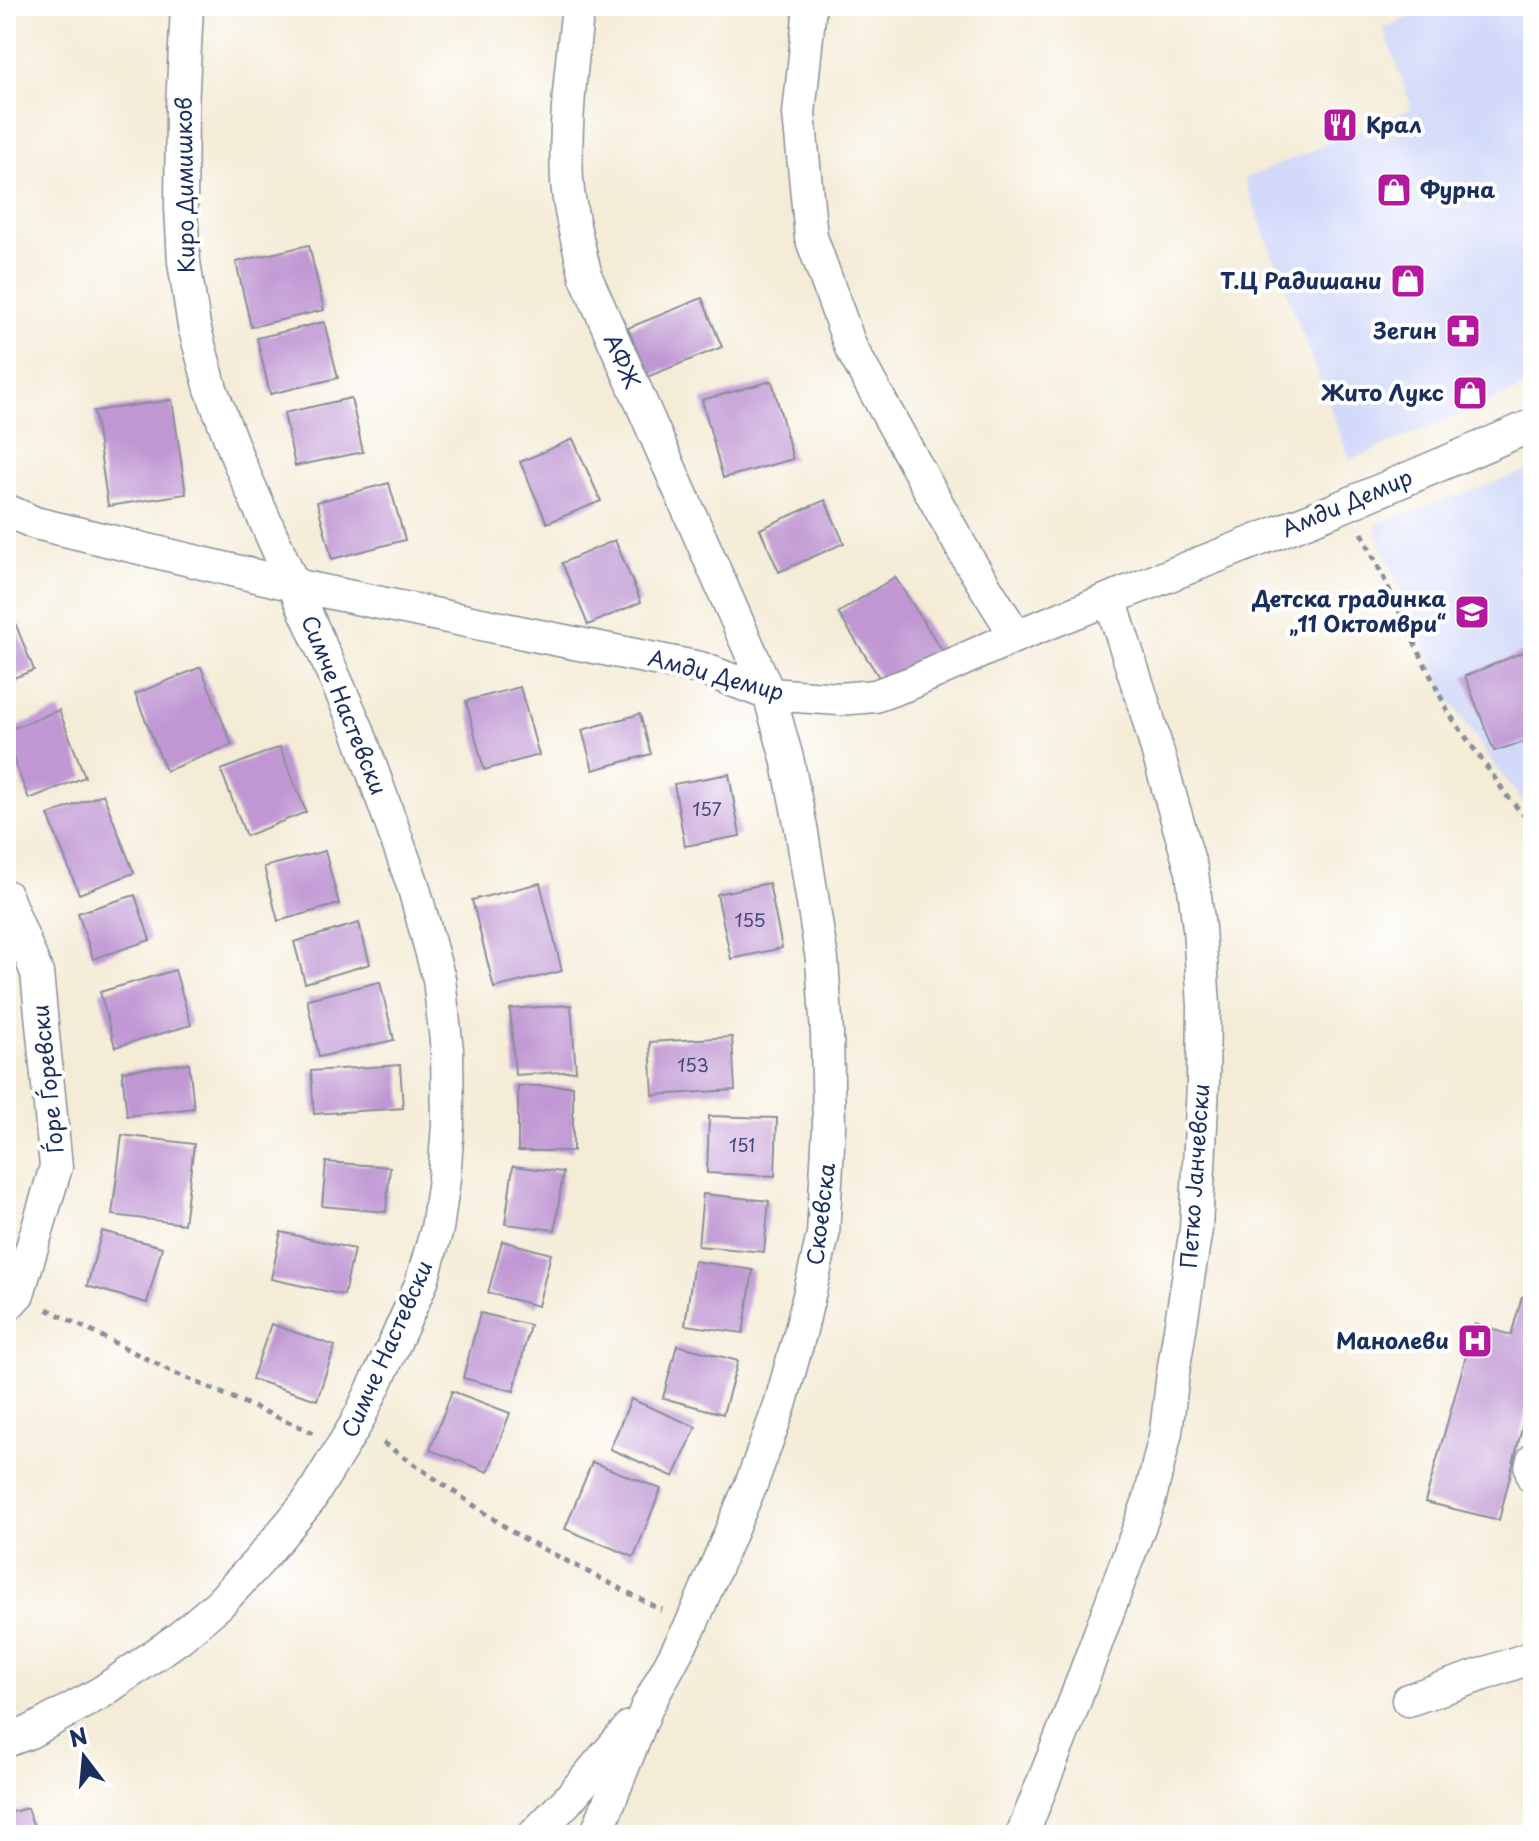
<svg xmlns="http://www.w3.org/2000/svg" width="1539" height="1841" font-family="'Playpen Sans',sans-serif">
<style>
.built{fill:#d2d9f9}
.building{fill:#c097d3}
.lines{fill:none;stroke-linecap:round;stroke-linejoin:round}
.street-casing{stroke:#888e9a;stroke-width:35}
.path{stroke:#888e9a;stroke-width:5;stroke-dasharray:6 6;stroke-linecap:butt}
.street{stroke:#fff;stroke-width:32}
.labels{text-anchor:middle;stroke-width:8;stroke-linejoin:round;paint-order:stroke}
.number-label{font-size:18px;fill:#44497b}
.poi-label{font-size:22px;font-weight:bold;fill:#1b2f5e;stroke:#fff;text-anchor:end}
.street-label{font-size:22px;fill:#1b2f5e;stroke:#fff}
</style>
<rect width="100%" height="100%" fill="#fff"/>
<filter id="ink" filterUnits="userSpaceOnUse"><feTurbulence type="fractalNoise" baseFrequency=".0125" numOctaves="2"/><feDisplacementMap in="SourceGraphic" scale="16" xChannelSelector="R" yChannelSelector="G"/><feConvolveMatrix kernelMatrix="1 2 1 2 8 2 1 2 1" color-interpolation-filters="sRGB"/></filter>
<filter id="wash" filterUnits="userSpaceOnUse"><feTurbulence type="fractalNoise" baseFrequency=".006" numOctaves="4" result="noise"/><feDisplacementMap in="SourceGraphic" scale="32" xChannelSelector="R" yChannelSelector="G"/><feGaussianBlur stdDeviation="1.8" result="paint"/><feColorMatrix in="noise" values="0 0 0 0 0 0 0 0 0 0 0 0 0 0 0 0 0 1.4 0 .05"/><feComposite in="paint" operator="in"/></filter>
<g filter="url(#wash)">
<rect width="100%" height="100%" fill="#f4ecd7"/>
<path class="built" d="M 1440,6 L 1533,6 L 1533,384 L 1350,460 L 1244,179 L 1412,108 L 1383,28 Z
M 1533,469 L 1533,813 L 1491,761 L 1445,692 L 1376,532 L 1378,524 Z"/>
<g id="blocks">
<path class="building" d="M 309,245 L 324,310 L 251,327 L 236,262 Z
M 702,298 L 722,347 L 647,377 L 628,328 Z
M 324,322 L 338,378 L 270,394 L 257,338 Z
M 772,381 L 793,459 L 723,478 L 702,400 Z
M 351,398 L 363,452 L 295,466 L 284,413 Z
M 172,400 L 186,494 L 108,506 L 94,411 Z
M 573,439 L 601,501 L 547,523 L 520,462 Z
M 389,483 L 405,540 L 332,559 L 317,502 Z
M 825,500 L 844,543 L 779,572 L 760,529 Z
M 615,540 L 641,602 L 588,625 L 562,563 Z
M 895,577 L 943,652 L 886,688 L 838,613 Z
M 9,608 L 34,670 L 6,681 L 6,610 Z
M 1533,648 L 1533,739 L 1494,751 L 1465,676 Z
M 201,667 L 232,745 L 166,771 L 135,694 Z
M 520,687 L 539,755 L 484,770 L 466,701 Z
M 59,710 L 85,777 L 29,799 L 6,741 L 6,731 Z
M 640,714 L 651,754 L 593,770 L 582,730 Z
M 280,747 L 306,812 L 246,836 L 221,770 Z
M 729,774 L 740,836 L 685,846 L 674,784 Z
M 103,794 L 134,873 L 79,894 L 48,815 Z
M 325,851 L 339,904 L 278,921 L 264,867 Z
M 540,883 L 562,971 L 494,988 L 472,900 Z
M 769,883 L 782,948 L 731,959 L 717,894 Z
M 135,895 L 150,940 L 93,959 L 78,913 Z
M 359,923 L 370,964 L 305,983 L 294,942 Z
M 175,970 L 191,1025 L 115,1047 L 100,992 Z
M 380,982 L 394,1040 L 319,1057 L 307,999 Z
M 571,1005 L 576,1071 L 515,1075 L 510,1009 Z
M 732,1037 L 735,1090 L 653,1095 L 650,1042 Z
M 189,1063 L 194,1108 L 127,1116 L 122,1071 Z
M 400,1065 L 403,1108 L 314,1114 L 311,1071 Z
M 518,1086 L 573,1086 L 573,1151 L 518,1151 Z
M 709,1116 L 777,1118 L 775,1176 L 707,1173 Z
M 122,1135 L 194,1144 L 184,1224 L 112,1215 Z
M 326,1162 L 390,1167 L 386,1212 L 322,1206 Z
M 513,1166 L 563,1172 L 555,1230 L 505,1224 Z
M 703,1194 L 769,1201 L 764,1252 L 698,1246 Z
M 102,1231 L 162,1247 L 147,1303 L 87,1286 Z
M 281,1232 L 354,1249 L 344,1295 L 271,1279 Z
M 502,1241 L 551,1254 L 538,1306 L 488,1293 Z
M 694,1261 L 753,1270 L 743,1333 L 685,1325 Z
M 1522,1297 L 1533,1300 L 1533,1384 L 1499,1520 L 1425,1502 L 1475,1324 L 1511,1335 Z
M 480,1313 L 530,1325 L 514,1391 L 463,1378 Z
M 271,1324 L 335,1346 L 317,1400 L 252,1379 Z
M 677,1345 L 738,1361 L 723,1414 L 663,1398 Z
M 452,1391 L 510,1413 L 488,1472 L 430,1450 Z
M 631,1399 L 696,1427 L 674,1477 L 610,1449 Z
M 592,1462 L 661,1489 L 634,1557 L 565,1529 Z
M 27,1808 L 37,1835 L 6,1835 L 6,1814 Z"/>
</g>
</g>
<g filter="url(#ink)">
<use href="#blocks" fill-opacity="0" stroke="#888e9a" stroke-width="2"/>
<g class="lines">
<defs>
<path id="street" d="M 578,6 C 572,62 564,123 567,180 C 569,213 579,245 586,277 L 769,694 L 787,758 L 802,833 L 822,960 L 827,1034 L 829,1127 L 823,1235 L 801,1330 L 780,1405 L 752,1482 L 691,1625 L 647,1707 L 596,1835
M 810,6 L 799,114 L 811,237 L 851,348 L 968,559 L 1016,636
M 6,510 L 35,523 L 294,585 L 529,634 L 700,668 L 769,694 L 839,699 L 875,696 L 911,683 L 1016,636 L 1334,510 L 1533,425
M 6,896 L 37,973 L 56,1167 L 18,1294 L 6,1307
M 1533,1460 L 1531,1469 L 1533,1477
M 1408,1700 L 1533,1657
M 6,1741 L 30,1732 L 102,1692 L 179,1638 L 219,1604 L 258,1562 L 308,1502 L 356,1424 L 392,1349 L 421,1284 L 437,1229 L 444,1179 L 448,1124 L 447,1050 L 439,979 L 413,885 L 357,728 L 239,462 L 211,389 L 194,326 L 184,262 L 181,208 L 182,108 L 187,6
M 534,1835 L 567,1801 L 630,1727
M 1022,1835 L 1067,1722 L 1150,1498 L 1166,1432 L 1173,1373 L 1196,1229 L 1203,1084 L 1204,1006 L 1199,928 L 1192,872 L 1146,711 L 1110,599"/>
</defs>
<use href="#street" class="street-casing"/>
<path class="path" d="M 1362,533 L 1448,712 L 1508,797 L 1533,826
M 47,1309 L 175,1373 L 314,1433
M 383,1443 L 520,1537 L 662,1610"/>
<use href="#street" class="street"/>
</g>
</g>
<defs>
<symbol id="restaurant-square" viewBox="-11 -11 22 22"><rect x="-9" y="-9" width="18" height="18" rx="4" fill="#b5179e" stroke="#fff"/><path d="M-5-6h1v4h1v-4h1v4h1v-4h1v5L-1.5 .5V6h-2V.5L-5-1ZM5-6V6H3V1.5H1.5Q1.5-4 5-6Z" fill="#fff"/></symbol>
<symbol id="shop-square" viewBox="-11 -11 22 22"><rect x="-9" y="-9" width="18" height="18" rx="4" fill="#b5179e" stroke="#fff"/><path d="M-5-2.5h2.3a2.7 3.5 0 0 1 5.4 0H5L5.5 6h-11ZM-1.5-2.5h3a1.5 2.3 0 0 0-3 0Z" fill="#fff"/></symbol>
<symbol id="pharmacy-square" viewBox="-11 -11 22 22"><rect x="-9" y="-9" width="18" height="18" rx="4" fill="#b5179e" stroke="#fff"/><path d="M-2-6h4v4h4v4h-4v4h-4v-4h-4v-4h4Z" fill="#fff"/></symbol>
<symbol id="school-square" viewBox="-11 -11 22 22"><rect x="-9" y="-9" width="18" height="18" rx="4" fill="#b5179e" stroke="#fff"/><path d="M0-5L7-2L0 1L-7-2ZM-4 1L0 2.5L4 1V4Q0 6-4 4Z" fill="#fff"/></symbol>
<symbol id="hospital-square" viewBox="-11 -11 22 22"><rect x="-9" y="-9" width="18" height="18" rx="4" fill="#b5179e" stroke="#fff"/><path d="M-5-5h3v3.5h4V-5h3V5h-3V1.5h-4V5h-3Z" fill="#fff"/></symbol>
</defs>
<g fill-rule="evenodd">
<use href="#restaurant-square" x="1320" y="105" width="40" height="40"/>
<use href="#shop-square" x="1374" y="170" width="40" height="40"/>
<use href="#shop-square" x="1388" y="261" width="40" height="40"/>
<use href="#pharmacy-square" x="1443" y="311" width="40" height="40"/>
<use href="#shop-square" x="1450" y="373" width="40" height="40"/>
<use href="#school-square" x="1452" y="592" width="40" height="40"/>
<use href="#hospital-square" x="1455" y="1321" width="40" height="40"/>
</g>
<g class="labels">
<g class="number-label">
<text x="707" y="816">157</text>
<text x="750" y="927">155</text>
<text x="693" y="1072">153</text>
<text x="742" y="1152">151</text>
</g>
<g class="poi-label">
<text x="1366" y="133" text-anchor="start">Крал</text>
<text x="1420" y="198" text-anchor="start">Фурна</text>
<text x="1382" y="289">Т.Ц Радишани</text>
<text x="1437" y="339">Зегин</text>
<text x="1444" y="401">Жито Лукс</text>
<text x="1446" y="607">Детска градинка<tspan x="1446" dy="25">„11 Октомври“</tspan></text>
<text x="1449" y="1349">Манолеви</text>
</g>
<g class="street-label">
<text transform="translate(185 185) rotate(-91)" y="8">Киро Димишков</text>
<text transform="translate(622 361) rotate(66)" y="8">АФЖ</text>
<text transform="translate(1347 503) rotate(-23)" y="8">Амди Демир</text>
<text transform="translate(716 675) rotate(15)" y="8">Амди Демир</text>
<text transform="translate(344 705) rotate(68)" y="8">Симче Настевски</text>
<text transform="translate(48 1079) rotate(-96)" y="8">Ѓоре Ѓоревски</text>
<text transform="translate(1195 1176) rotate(-86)" y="8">Петко Јанчевски</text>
<text transform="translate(821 1214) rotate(-83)" y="8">Скоевска</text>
<text transform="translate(387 1349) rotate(-66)" y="8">Симче Настевски</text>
</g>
</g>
<rect width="1539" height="1841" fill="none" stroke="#fff" stroke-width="32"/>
<g transform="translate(84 1757) rotate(344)" stroke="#ffffff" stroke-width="6" paint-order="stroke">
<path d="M0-6L14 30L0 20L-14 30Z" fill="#1b2f5e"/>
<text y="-12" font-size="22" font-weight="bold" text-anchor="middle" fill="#1b2f5e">N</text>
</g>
</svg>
